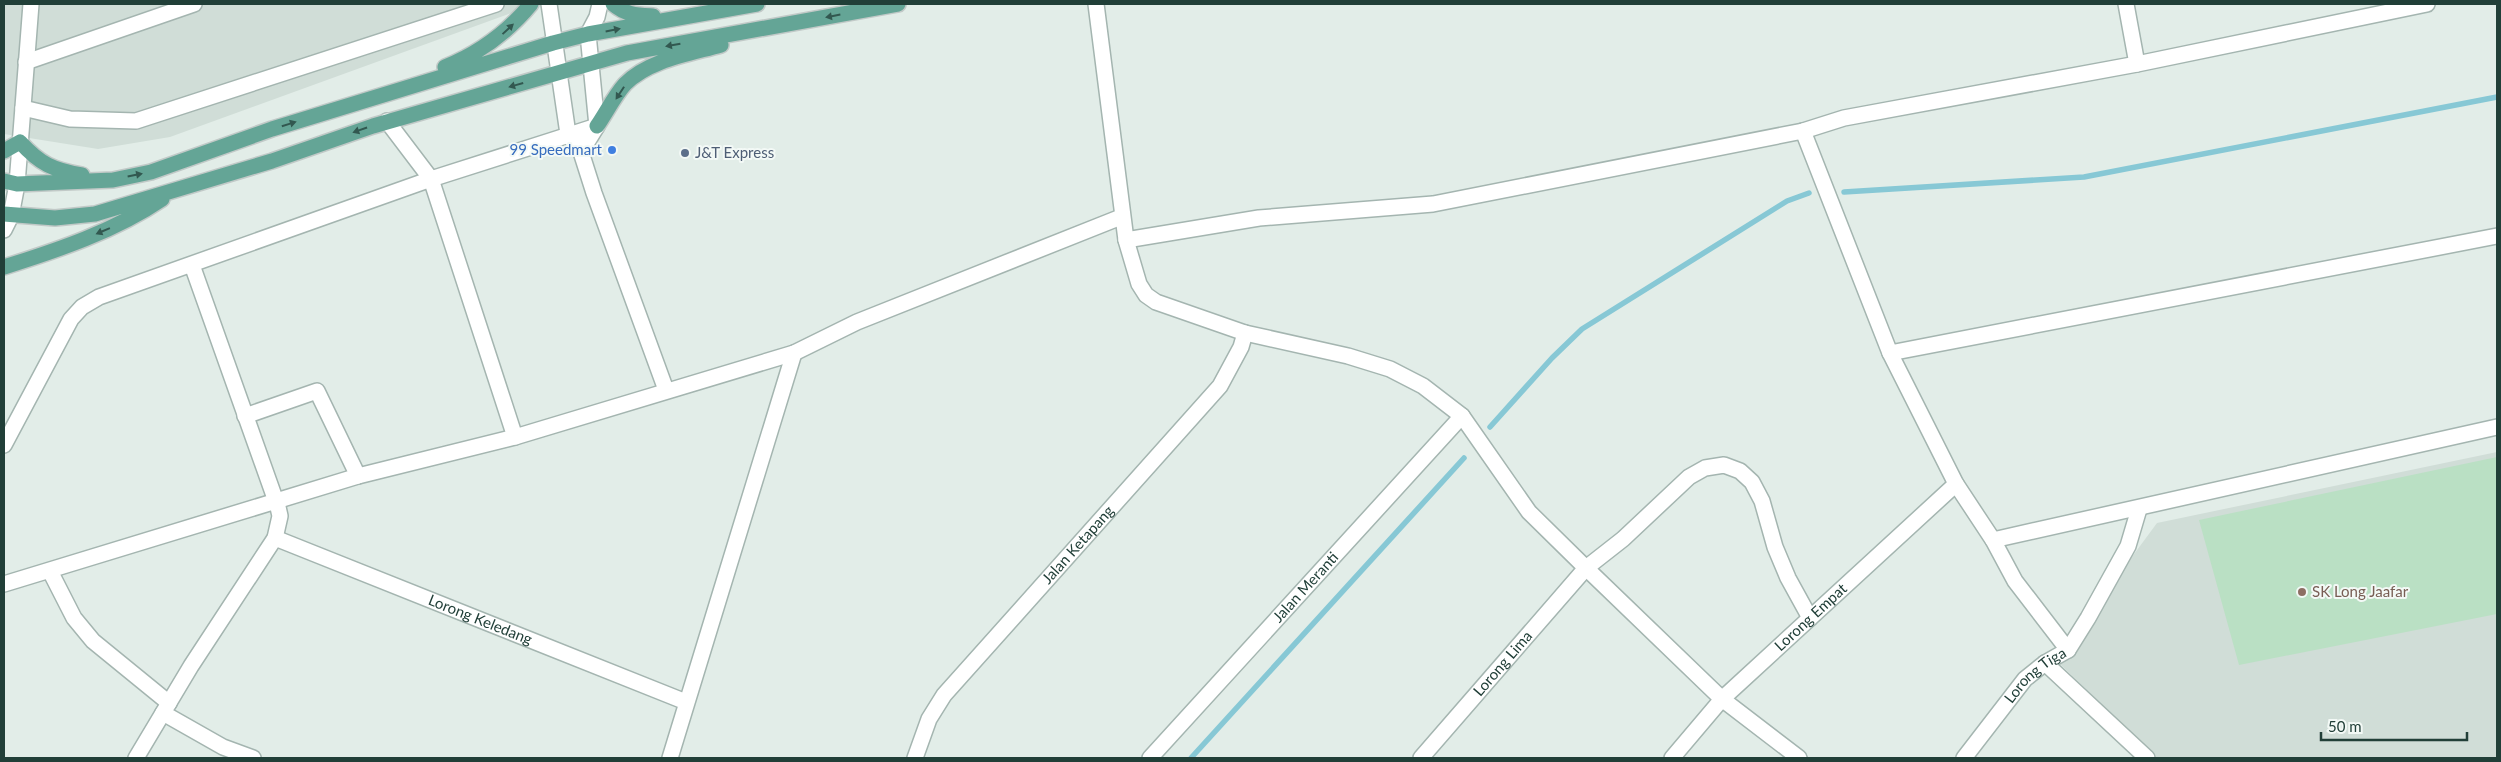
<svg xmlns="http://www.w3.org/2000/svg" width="2501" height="762" font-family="Lato,sans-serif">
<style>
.built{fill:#d0ddd7}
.green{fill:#bae0c4}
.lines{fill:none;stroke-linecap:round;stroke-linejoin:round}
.stream{stroke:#87c8d5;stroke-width:5.5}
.minor-casing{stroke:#a4b5b0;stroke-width:18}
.major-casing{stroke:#c1c9c7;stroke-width:18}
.minor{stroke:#fff;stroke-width:15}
.major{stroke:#64a596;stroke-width:15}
.oneway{fill:#325850}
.shop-dot{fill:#3f7fe0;stroke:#f3f9f6;stroke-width:2}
.service-dot{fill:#5c6f8a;stroke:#f3f9f6;stroke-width:2}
.education-dot{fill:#8d6e63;stroke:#f3f9f6;stroke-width:2}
.labels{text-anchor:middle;stroke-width:4;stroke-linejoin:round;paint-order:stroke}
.shop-label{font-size:15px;fill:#366cbe;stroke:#f3f9f6;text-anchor:end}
.service-label{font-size:15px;fill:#4e5e75;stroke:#f3f9f6;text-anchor:start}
.street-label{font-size:15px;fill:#213f38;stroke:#f3f9f6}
.education-label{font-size:15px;fill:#785e54;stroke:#f3f9f6;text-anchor:start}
</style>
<rect width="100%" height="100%" fill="#e2ede8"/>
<path class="built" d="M 4,4 L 536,4 L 170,137 L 98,149 L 4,134 Z
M 2497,452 L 2497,758 L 2157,758 L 2056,660 L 2157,523 Z"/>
<path class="green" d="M 2497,457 L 2497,614 L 2239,665 L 2199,520 Z"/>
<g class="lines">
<path class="stream" d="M 1844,192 L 2084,177 L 2497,97
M 1490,427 L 1552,358 L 1582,329 L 1787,201 L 1809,193
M 1191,758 L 1464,458"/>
<defs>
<g id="minor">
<path d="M 549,4 L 568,134 L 581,152 L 594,193 L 666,390"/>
<path d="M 1096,4 L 1126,240 L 1139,284 L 1146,295 L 1156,302 L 1245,333 L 1348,356 L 1390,369 L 1423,386 L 1462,416 L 1529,512 L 1586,568 L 1722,699 L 1799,758"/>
<path d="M 2126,4 L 2137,64"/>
<path d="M 26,62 L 194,4"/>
<path d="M 23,108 L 70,119 L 136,121 L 496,4"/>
<path d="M 387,121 L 431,179 L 515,437"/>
<path d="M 1803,131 L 1890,353 L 1956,484 L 1993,540 L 2015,581 L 2068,650"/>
<path d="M 581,152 L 597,126 L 588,34 L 597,17 L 600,4"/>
<path d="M 4,230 L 11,216 L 17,184 L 31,4"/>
<path d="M 1126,240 L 1259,218 L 1433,204 L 1803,131 L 1844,118 L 2137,64 L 2427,4"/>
<path d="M 1890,353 L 2497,236"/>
<path d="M 245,416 L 317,391 L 358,476"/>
<path d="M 4,445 L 71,319 L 82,307 L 99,297 L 431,179 L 597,126"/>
<path id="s1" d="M 275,538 L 686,702"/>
<path d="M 1993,540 L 2497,427"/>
<path d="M 50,571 L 74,618 L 93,641 L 169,703"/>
<path d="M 4,584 L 358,476 L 515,437 L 794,353 L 857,322 L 1121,217"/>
<path d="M 2045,663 L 2147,758"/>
<path d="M 163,713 L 223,747 L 253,758"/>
<path d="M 136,758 L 191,666 L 275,538 L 280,516 L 278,507 L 192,265"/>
<path d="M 670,758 L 794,353"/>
<path id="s2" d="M 915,758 L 929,719 L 944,695 L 1220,386 L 1241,347 L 1245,333"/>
<path id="s3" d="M 1150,758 L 1462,416"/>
<path id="s4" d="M 1421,758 L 1586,568 L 1623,539 L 1689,477 L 1705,468 L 1724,465 L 1740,471 L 1752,482 L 1762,501 L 1775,547 L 1788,578 L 1810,618"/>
<path id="s5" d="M 1672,758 L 1722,699 L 1956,484"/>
<path id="s6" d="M 1964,758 L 2025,679 L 2045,663 L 2068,650 L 2088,618 L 2128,546 L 2139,509"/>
</g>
<path id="major" d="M 613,4 C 626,15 637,15 653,16
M 445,67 C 480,53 507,33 531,4
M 597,126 C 606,113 615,95 625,84 C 649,60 689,54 721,45
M 4,151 L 20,142 C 40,164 53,170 82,175
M 4,181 L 17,184 L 113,180 L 151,172 L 272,129 L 553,43 L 588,34 L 757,4
M 4,214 L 55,218 L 95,214 L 272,161 L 373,126 L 627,53 L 898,4
M 4,267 C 58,250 115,231 162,199"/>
</defs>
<use href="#minor" class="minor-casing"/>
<use href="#major" class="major-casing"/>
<use href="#minor" class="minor"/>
<use href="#major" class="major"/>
</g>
<defs><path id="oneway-solid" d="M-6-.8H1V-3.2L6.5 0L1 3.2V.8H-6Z" transform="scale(1.25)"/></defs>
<g class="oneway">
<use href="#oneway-solid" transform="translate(833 16) rotate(169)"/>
<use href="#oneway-solid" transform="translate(508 29) rotate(-43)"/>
<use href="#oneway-solid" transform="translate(613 30) rotate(-11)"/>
<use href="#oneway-solid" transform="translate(673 45) rotate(170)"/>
<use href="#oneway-solid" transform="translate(516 85) rotate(164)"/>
<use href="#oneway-solid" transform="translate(620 93) rotate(123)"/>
<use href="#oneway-solid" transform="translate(289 124) rotate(-17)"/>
<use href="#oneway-solid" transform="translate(360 130) rotate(161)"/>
<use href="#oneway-solid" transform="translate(135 175) rotate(-11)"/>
<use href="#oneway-solid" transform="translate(103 231) rotate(157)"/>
</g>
<circle class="shop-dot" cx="612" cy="150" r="5"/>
<circle class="service-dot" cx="685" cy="153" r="5"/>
<circle class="education-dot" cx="2302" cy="592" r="5"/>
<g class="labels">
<g class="shop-label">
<text x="602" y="155">99 Speedmart</text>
</g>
<g class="service-label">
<text x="695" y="158">J&amp;T Express</text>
</g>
<g class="street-label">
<text dy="5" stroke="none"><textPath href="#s2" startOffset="271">Jalan Ketapang</textPath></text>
<text dy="5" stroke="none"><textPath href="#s3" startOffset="231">Jalan Meranti</textPath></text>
<text dy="5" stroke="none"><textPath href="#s5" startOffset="198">Lorong Empat</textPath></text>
<text dy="5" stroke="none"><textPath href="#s1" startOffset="221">Lorong Keledang</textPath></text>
<text dy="5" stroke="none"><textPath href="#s4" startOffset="125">Lorong Lima</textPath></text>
<text dy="5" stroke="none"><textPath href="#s6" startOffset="110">Lorong Tiga</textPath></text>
</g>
<g class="education-label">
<text x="2312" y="597">SK Long Jaafar</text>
</g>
</g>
<rect width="2501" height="762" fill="none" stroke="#213f38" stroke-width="10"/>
<path d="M2321 732v8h146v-8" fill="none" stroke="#213f38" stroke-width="2.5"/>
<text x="2328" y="732" font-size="15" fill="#213f38" stroke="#f3f9f6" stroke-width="4" paint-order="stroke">50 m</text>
</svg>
